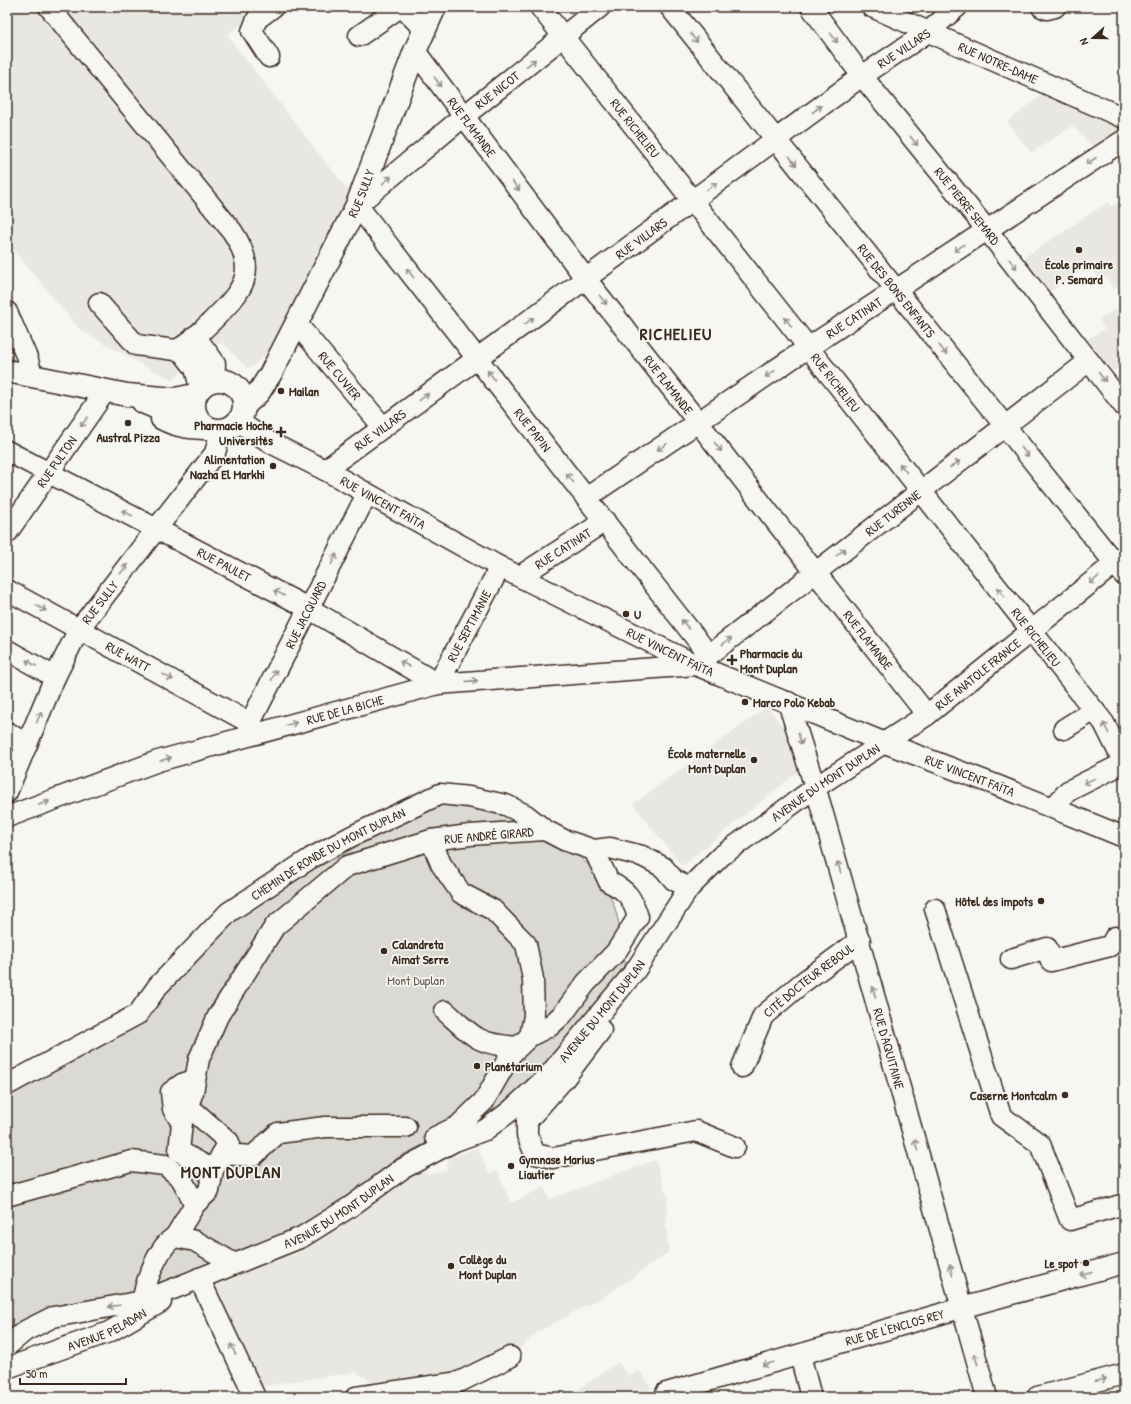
<svg xmlns="http://www.w3.org/2000/svg" width="1131" height="1404" font-family="'Patrick Hand',sans-serif">
<style>
.built{fill:#e8e7e2}
.green{fill:#dad9d3;stroke:#8a8278}
.lines{fill:none;stroke-linecap:round;stroke-linejoin:round}
.minor-casing{stroke:#3b2a1e;stroke-width:23}
.major-casing{stroke:#3b2a1e;stroke-width:25}
.minor{stroke:#f6f6f2;stroke-width:20}
.major{stroke:#f6f6f2;stroke-width:22}
.oneway{stroke:#989088}
.poi-dot{fill:#3b2a1e;stroke:#f6f6f2;stroke-width:1.5}
.labels{text-anchor:middle;stroke-width:3.5;stroke-linejoin:round;paint-order:stroke}
.street-label{font-size:13px;fill:#3b2a1e;stroke:#f6f6f2}
.poi-label{font-size:13px;font-weight:bold;fill:#3b2a1e;stroke:#f6f6f2;text-anchor:start}
.park-label{font-size:13px;fill:#63564b;stroke:#f6f6f2}
.district-label{font-size:17px;font-weight:bold;letter-spacing:1px;fill:#3b2a1e;stroke:#f6f6f2}
</style>
<rect width="100%" height="100%" fill="#f6f6f2"/>
<filter id="ink" filterUnits="userSpaceOnUse"><feTurbulence type="fractalNoise" baseFrequency=".025" numOctaves="2"/><feDisplacementMap in="SourceGraphic" scale="8" xChannelSelector="R" yChannelSelector="G"/><feConvolveMatrix kernelMatrix="1 2 1 2 8 2 1 2 1" color-interpolation-filters="sRGB"/></filter>
<g filter="url(#ink)">
<path class="built" d="M 7,7 L 263,7 L 227,35 L 326,163 L 351,193 L 311,274 L 268,352 L 252,367 L 248,368 L 245,366 L 222,342 L 191,363 L 173,380 L 145,366 L 80,330 L 7,242 Z
M 1042,95 L 1122,129 L 1123,134 L 1096,151 L 1084,137 L 1072,126 L 1031,153 L 1007,122 Z
M 1124,198 L 1124,283 L 1114,289 L 1106,277 L 1100,279 L 1089,266 L 1049,292 L 1022,259 L 1108,202 L 1111,207 Z
M 1124,305 L 1124,366 L 1113,371 L 1087,339 L 1105,329 L 1099,319 Z
M 767,707 L 794,740 L 801,769 L 682,866 L 633,804 Z
M 478,1148 L 489,1174 L 497,1170 L 511,1203 L 544,1187 L 550,1199 L 655,1160 L 668,1198 L 666,1226 L 669,1252 L 613,1291 L 536,1333 L 523,1346 L 462,1376 L 430,1381 L 410,1378 L 380,1387 L 356,1372 L 256,1387 L 207,1285 L 310,1243 L 342,1226 L 412,1171 L 419,1169 L 429,1174 L 446,1170 L 449,1158 Z
M 618,1362 L 629,1377 L 639,1370 L 652,1389 L 647,1390 L 649,1397 L 568,1397 Z"/>
<path class="green" d="M 445,801 L 482,803 L 566,846 L 596,871 L 606,886 L 615,908 L 622,936 L 626,971 L 528,1087 L 490,1118 L 432,1140 L 399,1157 L 312,1223 L 215,1260 L 172,1284 L 7,1337 L 7,1093 L 154,1002 L 178,981 L 235,921 L 307,867 Z"/>
<g class="lines">
<defs>
<g id="minor">
<path d="M 49,7 L 232,231 C 261,274 241,292 210,323 C 200,332 189,345 176,350 L 136,345 L 99,303"/>
<path d="M 402,7 L 424,29"/>
<path id="s1" d="M 540,7 L 1104,723 L 1124,763"/>
<path id="s2" d="M 600,7 L 463,117 L 357,205 L 709,655"/>
<path id="s3" d="M 670,7 L 1124,575"/>
<path id="s4" d="M 811,7 L 862,76 L 987,230 L 1124,406"/>
<path id="s5" d="M 872,7 L 1124,118"/>
<path d="M 1042,7 L 1047,9 L 1055,7"/>
<path d="M 359,36 L 400,7"/>
<path id="s6" d="M 415,51 L 586,279 L 927,715"/>
<path d="M 269,57 L 252,31 L 257,19 L 273,7"/>
<path d="M 7,312 L 28,360 L 32,376"/>
<path id="s7" d="M 297,324 L 383,427"/>
<path d="M 195,336 L 215,363 L 214,380"/>
<path d="M 180,349 L 195,368 L 200,388"/>
<path d="M 161,419 C 178,428 192,429 211,429"/>
<path id="s8" d="M 239,422 L 271,443 L 325,470 L 500,567 L 696,665 L 885,743 L 996,785 L 1124,837"/>
<path id="s9" d="M 7,451 L 308,608 L 438,684 L 500,567"/>
<path id="s10" d="M 325,470 L 862,76 L 928,32 L 957,7"/>
<path id="s11" d="M 586,498 L 809,347 L 1124,140"/>
<path id="s12" d="M 7,533 L 106,390"/>
<path id="s13" d="M 520,576 L 605,521"/>
<path id="s14" d="M 7,590 L 250,723"/>
<path d="M 7,650 L 55,677"/>
<path id="s15" d="M 788,702 L 820,803 L 987,1397"/>
<path d="M 1064,729 L 1094,710"/>
<path d="M 7,732 L 27,745"/>
<path id="s16" d="M 251,735 L 250,723 L 367,494"/>
<path id="s17" d="M 7,792 L 55,677 L 79,629 L 215,453 L 221,431"/>
<path d="M 1053,808 L 1068,791 L 1124,763"/>
<path id="s18" d="M 7,817 L 158,761 L 438,684 L 696,665 L 1089,361"/>
<path d="M 545,830 L 470,835 L 431,840 L 441,864 L 461,893 L 493,910 L 526,944 L 533,979 L 534,1016 L 530,1036 L 550,1026 L 563,1014 L 586,983 L 616,952 L 638,917 C 632,898 628,891 609,882 L 594,850"/>
<path d="M 935,909 L 1001,1116 L 1040,1144 L 1070,1220 L 1124,1204"/>
<path d="M 1011,959 L 1047,948 L 1051,961 L 1110,946 L 1115,937"/>
<path d="M 445,1011 C 475,1038 477,1044 518,1047"/>
<path d="M 601,1030 L 564,1079 L 527,1121 L 527,1135 L 535,1154 L 553,1158 L 696,1131 L 735,1147"/>
<path id="s19" d="M 742,1067 L 763,1016 L 802,983 L 860,940"/>
<path d="M 194,1080 L 182,1084 L 171,1092 L 173,1109 L 182,1123 L 179,1151 L 213,1170"/>
<path id="s20" d="M 7,1085 L 138,1014 L 158,986 L 229,912 L 311,858 L 352,836 L 440,794 L 469,797 L 506,805 L 526,815 L 545,830 L 564,840 L 594,850 L 610,848 L 642,856 L 663,867 L 674,880 L 689,888"/>
<path d="M 435,1137 L 458,1126 L 484,1101 L 511,1054 L 530,1036"/>
<path d="M 222,1154 L 253,1156 L 278,1133 L 325,1127 L 406,1127"/>
<path d="M 7,1196 L 131,1161 L 165,1165 L 181,1178 L 195,1204"/>
<path d="M 175,1237 L 195,1204 L 209,1191 L 213,1170 L 229,1142 L 188,1106 L 193,1092 L 199,1059 L 218,1016 L 275,926 L 347,866 L 431,840"/>
<path d="M 199,1278 L 255,1397"/>
<path d="M 143,1301 C 144,1284 159,1245 175,1237 L 195,1241 L 233,1263"/>
<path id="s21" d="M 7,1346 L 25,1331 L 53,1317 L 143,1301 L 302,1237 L 350,1207 L 402,1169 L 455,1141 L 485,1130 L 509,1112 L 549,1075 L 635,971 L 689,888 L 721,856 L 816,787 L 927,715 L 1124,556"/>
<path d="M 800,1355 L 811,1397"/>
<path id="s22" d="M 7,1368 L 109,1332 L 161,1302"/>
<path id="s23" d="M 666,1393 L 961,1308 L 1124,1263"/>
<path d="M 356,1397 L 459,1382 L 510,1357"/>
<path d="M 1037,1397 L 1124,1374"/>
</g>
<g id="major">
<path d="M 7,371 L 127,395 L 175,399 L 195,395"/>
<circle cx="219" cy="405" r="25"/>
<path d="M 143,402 L 180,418 L 196,417"/>
<path id="s24" d="M 244,406 L 259,392 L 271,373 L 357,205 L 415,51 L 435,7"/>
</g>
</defs>
<use href="#minor" class="minor-casing"/>
<use href="#major" class="major-casing"/>
<use href="#minor" class="minor"/>
<use href="#major" class="major"/>
</g>
<defs><path id="oneway-shaft" d="M-6 0H5M1.5-3L5.5 0L1.5 3" fill="none" stroke-width="1.6" stroke-linecap="round" stroke-linejoin="round"/></defs>
<g class="oneway">
<use href="#oneway-shaft" transform="translate(694 38) rotate(52)"/>
<use href="#oneway-shaft" transform="translate(834 38) rotate(54)"/>
<use href="#oneway-shaft" transform="translate(531 63) rotate(-38)"/>
<use href="#oneway-shaft" transform="translate(438 82) rotate(53)"/>
<use href="#oneway-shaft" transform="translate(817 109) rotate(-37)"/>
<use href="#oneway-shaft" transform="translate(914 141) rotate(51)"/>
<use href="#oneway-shaft" transform="translate(793 161) rotate(52)"/>
<use href="#oneway-shaft" transform="translate(1091 161) rotate(147)"/>
<use href="#oneway-shaft" transform="translate(387 180) rotate(-40)"/>
<use href="#oneway-shaft" transform="translate(516 186) rotate(53)"/>
<use href="#oneway-shaft" transform="translate(712 186) rotate(-36)"/>
<use href="#oneway-shaft" transform="translate(959 248) rotate(146)"/>
<use href="#oneway-shaft" transform="translate(1013 264) rotate(52)"/>
<use href="#oneway-shaft" transform="translate(410 273) rotate(-128)"/>
<use href="#oneway-shaft" transform="translate(603 300) rotate(52)"/>
<use href="#oneway-shaft" transform="translate(529 321) rotate(-36)"/>
<use href="#oneway-shaft" transform="translate(788 322) rotate(-128)"/>
<use href="#oneway-shaft" transform="translate(943 350) rotate(51)"/>
<use href="#oneway-shaft" transform="translate(770 374) rotate(146)"/>
<use href="#oneway-shaft" transform="translate(491 375) rotate(-128)"/>
<use href="#oneway-shaft" transform="translate(1102 377) rotate(52)"/>
<use href="#oneway-shaft" transform="translate(424 397) rotate(-36)"/>
<use href="#oneway-shaft" transform="translate(84 422) rotate(125)"/>
<use href="#oneway-shaft" transform="translate(662 447) rotate(146)"/>
<use href="#oneway-shaft" transform="translate(718 447) rotate(52)"/>
<use href="#oneway-shaft" transform="translate(1025 452) rotate(51)"/>
<use href="#oneway-shaft" transform="translate(955 464) rotate(-37)"/>
<use href="#oneway-shaft" transform="translate(903 468) rotate(-128)"/>
<use href="#oneway-shaft" transform="translate(570 478) rotate(-128)"/>
<use href="#oneway-shaft" transform="translate(127 513) rotate(-153)"/>
<use href="#oneway-shaft" transform="translate(841 552) rotate(-38)"/>
<use href="#oneway-shaft" transform="translate(334 559) rotate(-63)"/>
<use href="#oneway-shaft" transform="translate(124 569) rotate(-53)"/>
<use href="#oneway-shaft" transform="translate(1094 580) rotate(142)"/>
<use href="#oneway-shaft" transform="translate(1001 592) rotate(-128)"/>
<use href="#oneway-shaft" transform="translate(279 593) rotate(-152)"/>
<use href="#oneway-shaft" transform="translate(41 608) rotate(28)"/>
<use href="#oneway-shaft" transform="translate(685 624) rotate(-128)"/>
<use href="#oneway-shaft" transform="translate(727 641) rotate(-38)"/>
<use href="#oneway-shaft" transform="translate(31 663) rotate(-150)"/>
<use href="#oneway-shaft" transform="translate(405 664) rotate(-150)"/>
<use href="#oneway-shaft" transform="translate(274 675) rotate(-63)"/>
<use href="#oneway-shaft" transform="translate(168 677) rotate(29)"/>
<use href="#oneway-shaft" transform="translate(472 681) rotate(-4)"/>
<use href="#oneway-shaft" transform="translate(39 717) rotate(-68)"/>
<use href="#oneway-shaft" transform="translate(291 724) rotate(-15)"/>
<use href="#oneway-shaft" transform="translate(1106 728) rotate(-118)"/>
<use href="#oneway-shaft" transform="translate(800 739) rotate(72)"/>
<use href="#oneway-shaft" transform="translate(166 759) rotate(-16)"/>
<use href="#oneway-shaft" transform="translate(1089 781) rotate(154)"/>
<use href="#oneway-shaft" transform="translate(44 803) rotate(-20)"/>
<use href="#oneway-shaft" transform="translate(839 867) rotate(-106)"/>
<use href="#oneway-shaft" transform="translate(874 992) rotate(-105)"/>
<use href="#oneway-shaft" transform="translate(916 1145) rotate(-105)"/>
<use href="#oneway-shaft" transform="translate(951 1270) rotate(-105)"/>
<use href="#oneway-shaft" transform="translate(1086 1274) rotate(165)"/>
<use href="#oneway-shaft" transform="translate(114 1306) rotate(170)"/>
<use href="#oneway-shaft" transform="translate(233 1349) rotate(-115)"/>
<use href="#oneway-shaft" transform="translate(976 1359) rotate(-106)"/>
<use href="#oneway-shaft" transform="translate(768 1364) rotate(164)"/>
<use href="#oneway-shaft" transform="translate(1101 1380) rotate(-15)"/>
</g>
</g>
<g class="poi-dot">
<circle cx="1079" cy="250" r="4"/>
<circle cx="281" cy="391" r="4"/>
<circle cx="128" cy="423" r="4"/>
<path d="M279 426h4v4h4v4h-4v4h-4v-4h-4v-4h4z"/>
<circle cx="273" cy="466" r="4"/>
<circle cx="626" cy="614" r="4"/>
<path d="M730 654h4v4h4v4h-4v4h-4v-4h-4v-4h4z"/>
<circle cx="745" cy="702" r="4"/>
<circle cx="754" cy="760" r="4"/>
<circle cx="1041" cy="901" r="4"/>
<circle cx="384" cy="951" r="4"/>
<circle cx="477" cy="1066" r="4"/>
<circle cx="1065" cy="1095" r="4"/>
<circle cx="511" cy="1166" r="4"/>
<circle cx="1086" cy="1263" r="4"/>
<circle cx="451" cy="1266" r="4"/>
</g>
<g class="labels">
<g class="street-label">
<text dy="5" stroke="none"><textPath href="#s10" startOffset="716">RUE VILLARS</textPath></text>
<text dy="5" stroke="none"><textPath href="#s5" startOffset="138">RUE NOTRE-DAME</textPath></text>
<text transform="translate(497 90) rotate(-38)" y="5">RUE NICOT</text>
<text dy="5" stroke="none"><textPath href="#s6" startOffset="95">RUE FLAMANDE</textPath></text>
<text dy="5" stroke="none"><textPath href="#s1" startOffset="154">RUE RICHELIEU</textPath></text>
<text dy="5" stroke="none"><textPath href="#s24" startOffset="244">RUE SULLY</textPath></text>
<text dy="5" stroke="none"><textPath href="#s4" startOffset="253">RUE PIERRE SEMARD</textPath></text>
<text dy="5" stroke="none"><textPath href="#s10" startOffset="392">RUE VILLARS</textPath></text>
<text dy="5" stroke="none"><textPath href="#s3" startOffset="363">RUE DES BONS ENFANTS</textPath></text>
<text dy="5" stroke="none"><textPath href="#s11" startOffset="323">RUE CATINAT</textPath></text>
<text dy="5" stroke="none"><textPath href="#s7" startOffset="67">RUE CUVIER</textPath></text>
<text dy="5" stroke="none"><textPath href="#s1" startOffset="478">RUE RICHELIEU</textPath></text>
<text dy="5" stroke="none"><textPath href="#s6" startOffset="419">RUE FLAMANDE</textPath></text>
<text dy="5" stroke="none"><textPath href="#s10" startOffset="68">RUE VILLARS</textPath></text>
<text dy="5" stroke="none"><textPath href="#s2" startOffset="599">RUE PAPIN</textPath></text>
<text dy="5" stroke="none"><textPath href="#s12" startOffset="87">RUE FULTON</textPath></text>
<text dy="5" stroke="none"><textPath href="#s8" startOffset="165">RUE VINCENT FAÏTA</textPath></text>
<text dy="5" stroke="none"><textPath href="#s18" startOffset="959">RUE TURENNE</textPath></text>
<text dy="5" stroke="none"><textPath href="#s13" startOffset="51">RUE CATINAT</textPath></text>
<text dy="5" stroke="none"><textPath href="#s9" startOffset="245">RUE PAULET</textPath></text>
<text dy="5" stroke="none"><textPath href="#s17" startOffset="212">RUE SULLY</textPath></text>
<text dy="5" stroke="none"><textPath href="#s16" startOffset="134">RUE JACQUARD</textPath></text>
<text dy="5" stroke="none"><textPath href="#s9" startOffset="556">RUE SEPTIMANIE</textPath></text>
<text dy="5" stroke="none"><textPath href="#s1" startOffset="802">RUE RICHELIEU</textPath></text>
<text dy="5" stroke="none"><textPath href="#s6" startOffset="743">RUE FLAMANDE</textPath></text>
<text dy="5" stroke="none"><textPath href="#s8" startOffset="489">RUE VINCENT FAÏTA</textPath></text>
<text dy="5" stroke="none"><textPath href="#s14" startOffset="138">RUE WATT</textPath></text>
<text dy="5" stroke="none"><textPath href="#s21" startOffset="1209">RUE ANATOLE FRANCE</textPath></text>
<text dy="5" stroke="none"><textPath href="#s18" startOffset="355">RUE DE LA BICHE</textPath></text>
<text dy="5" stroke="none"><textPath href="#s8" startOffset="813">RUE VINCENT FAÏTA</textPath></text>
<text dy="5" stroke="none"><textPath href="#s21" startOffset="1022">AVENUE DU MONT DUPLAN</textPath></text>
<text transform="translate(489 835) rotate(-5)" y="5">RUE ANDRÉ GIRARD</text>
<text dy="5" stroke="none"><textPath href="#s20" startOffset="401">CHEMIN DE RONDE DU MONT DUPLAN</textPath></text>
<text dy="5" stroke="none"><textPath href="#s19" startOffset="113">CITÉ DOCTEUR REBOUL</textPath></text>
<text dy="5" stroke="none"><textPath href="#s21" startOffset="698">AVENUE DU MONT DUPLAN</textPath></text>
<text dy="5" stroke="none"><textPath href="#s15" startOffset="361">RUE D'AQUITAINE</textPath></text>
<text dy="5" stroke="none"><textPath href="#s21" startOffset="362">AVENUE DU MONT DUPLAN</textPath></text>
<text dy="5" stroke="none"><textPath href="#s23" startOffset="238">RUE DE L'ENCLOS REY</textPath></text>
<text dy="5" stroke="none"><textPath href="#s22" startOffset="107">AVENUE PELADAN</textPath></text>
</g>
<g class="poi-label">
<text x="1079" y="269" text-anchor="middle">École primaire<tspan x="1079" dy="15">P. Semard</tspan></text>
<text x="289" y="396">Mailan</text>
<text x="273" y="430" text-anchor="end">Pharmacie Hoche<tspan x="273" dy="15">Universités</tspan></text>
<text x="128" y="442" text-anchor="middle">Austral Pizza</text>
<text x="265" y="464" text-anchor="end">Alimentation<tspan x="265" dy="15">Nazha El Markhi</tspan></text>
<text x="634" y="619">U</text>
<text x="740" y="658">Pharmacie du<tspan x="740" dy="15">Mont Duplan</tspan></text>
<text x="753" y="707">Marco Polo Kebab</text>
<text x="746" y="758" text-anchor="end">École maternelle<tspan x="746" dy="15">Mont Duplan</tspan></text>
<text x="1033" y="906" text-anchor="end">Hôtel des impots</text>
<text x="392" y="949">Calandreta<tspan x="392" dy="15">Aimat Serre</tspan></text>
<text x="485" y="1071">Planétarium</text>
<text x="1057" y="1100" text-anchor="end">Caserne Montcalm</text>
<text x="519" y="1164">Gymnase Marius<tspan x="519" dy="15">Liautier</tspan></text>
<text x="459" y="1264">Collège du<tspan x="459" dy="15">Mont Duplan</tspan></text>
<text x="1078" y="1268" text-anchor="end">Le spot</text>
</g>
<g class="park-label">
<text x="416" y="985">Mont Duplan</text>
</g>
<g class="district-label">
<text x="676" y="340">RICHELIEU</text>
<text x="231" y="1178">MONT DUPLAN</text>
</g>
</g>
<rect width="1131" height="1404" fill="none" stroke="#f6f6f2" stroke-width="24"/>
<rect x="12" y="12" width="1107" height="1380" fill="none" stroke="#3b2a1e" stroke-width="1.5" filter="url(#ink)"/>
<g transform="translate(1093 38) rotate(249)" stroke="#f6f6f2" stroke-width="3" paint-order="stroke">
<path d="M0-3L7 15L0 10L-7 15Z" fill="#3b2a1e"/>
<text y="-6" font-size="11" font-weight="bold" text-anchor="middle" fill="#3b2a1e">N</text>
</g>
<path d="M20 1378v6h106v-6" fill="none" stroke="#3b2a1e" stroke-width="2"/>
<text x="26" y="1378" font-size="12" fill="#3b2a1e" stroke="#f6f6f2" stroke-width="3" paint-order="stroke">50 m</text>
</svg>
